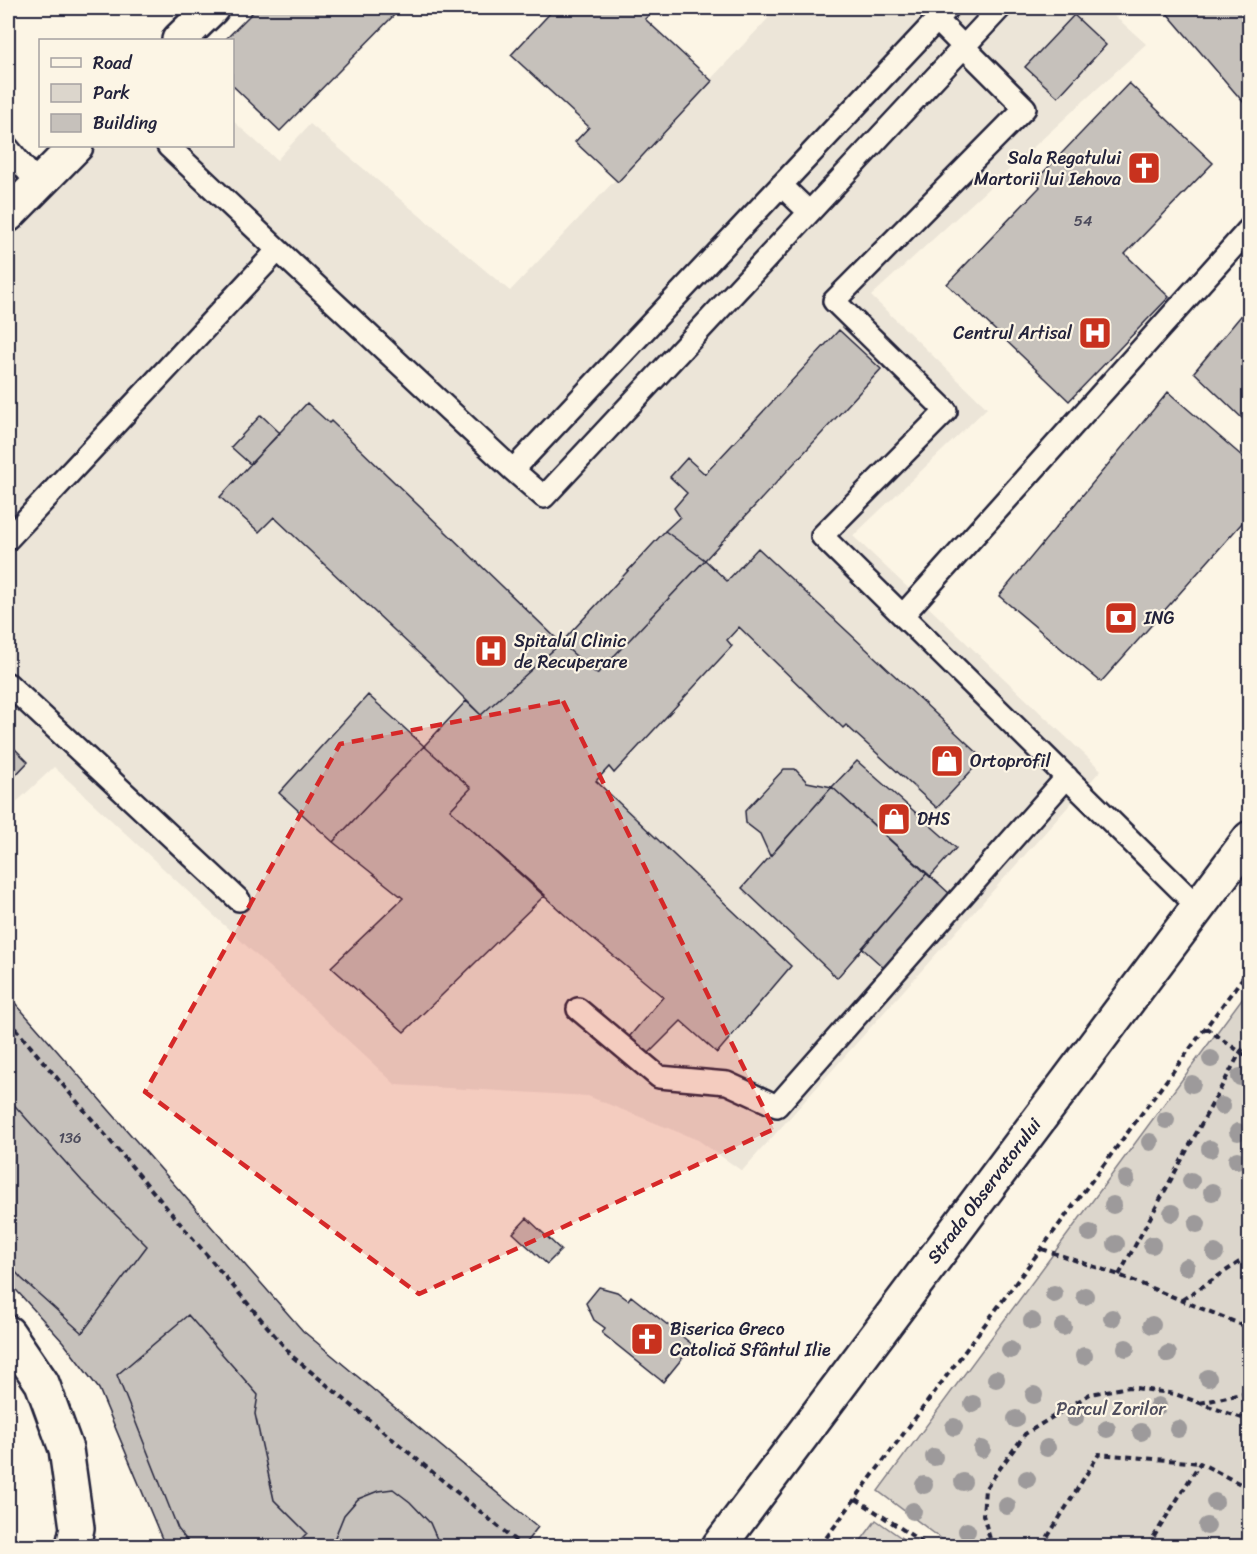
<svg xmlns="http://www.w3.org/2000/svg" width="1257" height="1554" font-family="Sriracha,sans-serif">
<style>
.built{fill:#ece5d8}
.green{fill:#dcd6cc;stroke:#7f7c84;stroke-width:1.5}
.building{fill:#c6c1bb;stroke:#22223b;stroke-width:1.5}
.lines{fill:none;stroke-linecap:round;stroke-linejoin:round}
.service-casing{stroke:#22223b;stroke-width:26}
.minor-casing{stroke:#22223b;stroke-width:38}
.secondary-casing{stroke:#22223b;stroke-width:38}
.path{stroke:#22223b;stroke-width:4;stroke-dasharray:6 4.5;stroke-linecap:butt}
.service{stroke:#fcf5e5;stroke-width:21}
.minor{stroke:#fcf5e5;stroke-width:33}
.secondary{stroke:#fcf5e5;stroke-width:33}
.tree{fill:#9d9a9b}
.marked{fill:#d62828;fill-opacity:0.2;stroke:#d62828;stroke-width:4.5;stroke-dasharray:12 8;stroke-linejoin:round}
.labels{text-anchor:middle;stroke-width:4.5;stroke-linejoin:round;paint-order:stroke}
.number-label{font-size:15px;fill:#4b4a5b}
.poi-label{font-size:18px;fill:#22223b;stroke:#fcf5e5;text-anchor:start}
.street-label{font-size:18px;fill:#22223b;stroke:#fcf5e5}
.park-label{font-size:18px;fill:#504f5f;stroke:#fcf5e5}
</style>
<rect width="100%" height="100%" fill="#fcf5e5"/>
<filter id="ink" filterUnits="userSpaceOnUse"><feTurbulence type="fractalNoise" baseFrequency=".0167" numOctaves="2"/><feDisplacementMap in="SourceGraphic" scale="12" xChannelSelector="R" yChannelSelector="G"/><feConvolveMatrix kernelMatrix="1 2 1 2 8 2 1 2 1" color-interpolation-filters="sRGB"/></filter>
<g filter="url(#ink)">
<path class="built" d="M 778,8 L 1106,8 L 1146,44 L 871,296 L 987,408 L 853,536 L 1101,770 L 742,1171 L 698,1140 L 588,1096 L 396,1085 L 54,767 L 8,810 L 8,215 L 76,146 L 232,146 L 233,121 L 277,160 L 310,124 L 510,291 Z"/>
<path class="green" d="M 1249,989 L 1249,1546 L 951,1546 L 878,1491 Z
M 876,1520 L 913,1546 L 857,1546 Z"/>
<path class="building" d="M 257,8 L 401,8 L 280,131 L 232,85 L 232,40 L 225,40 Z
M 555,8 L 656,8 L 645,19 L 712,81 L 618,182 L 575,142 L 589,127 L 511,55 Z
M 1170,8 L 1241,8 L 1250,17 L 1250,110 L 1166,12 Z
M 1074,15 L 1106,45 L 1058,97 L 1025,67 Z
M 1129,83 L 1213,163 L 1125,254 L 1169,297 L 1069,401 L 947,284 L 1040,187 L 1036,180 Z
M 1250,305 L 1250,411 L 1242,418 L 1194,372 Z
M 839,330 L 881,369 L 705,560 L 665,531 L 680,517 L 674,508 L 687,493 L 670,477 L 687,458 L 705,474 Z
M 1168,392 L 1250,463 L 1250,514 L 1101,682 L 999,596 Z
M 307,403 L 329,423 L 331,421 L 561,643 L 481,715 L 429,663 L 274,517 L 259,532 L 220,497 Z
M 261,415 L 280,433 L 250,464 L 231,447 Z
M 665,531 L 705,560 L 597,674 L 561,643 Z
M 758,548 L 983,758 L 937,808 L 846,725 L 843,728 L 739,627 L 727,640 L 732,646 L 614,773 L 609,767 L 596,781 L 791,966 L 717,1053 L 681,1021 L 647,1055 L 629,1037 L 663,997 L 567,917 L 450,810 L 471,788 L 424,746 L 466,701 L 481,715 L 561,643 L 597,674 L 705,560 L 727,581 Z
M 368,695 L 424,746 L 333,842 L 279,793 Z
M 8,742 L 28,762 L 8,783 Z
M 424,746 L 471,788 L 450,810 L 545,895 L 404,1032 L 331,967 L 403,898 L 333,842 Z
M 857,761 L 956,848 L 930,877 L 832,787 Z
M 784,769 L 795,769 L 807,782 L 832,787 L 770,856 L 760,834 L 746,823 L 745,811 Z
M 832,787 L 927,873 L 837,978 L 742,888 Z
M 927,873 L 950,894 L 884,968 L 862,948 Z
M 8,995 L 303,1331 L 538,1527 L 523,1546 L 165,1546 L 99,1389 L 63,1342 L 8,1281 Z
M 8,1098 L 82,1181 L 147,1246 L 82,1333 L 21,1278 L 8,1263 Z
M 527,1218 L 561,1250 L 547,1264 L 513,1233 Z
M 599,1287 L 617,1292 L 628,1300 L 631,1296 L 693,1345 L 663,1382 L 602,1333 L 605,1328 L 594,1320 L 586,1303 Z
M 188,1315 L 258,1395 L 255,1414 L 274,1500 L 307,1533 L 294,1546 L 191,1546 L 178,1529 L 117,1375 Z
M 393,1489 L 410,1502 L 430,1523 L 440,1546 L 327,1546 L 335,1537 L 344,1515 L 358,1499 L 378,1491 Z"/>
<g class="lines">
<defs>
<path id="service" d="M 937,20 L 1025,108 L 834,301 L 946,411 L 822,536 L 1198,907
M 168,146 L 278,250
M 8,148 L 38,184
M 781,185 L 809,212
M 513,470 L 544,497 L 1000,8
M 8,539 L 278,250 L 513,470 L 948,8
M 903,615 L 1250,228
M 8,684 L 239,900
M 578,1009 L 659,1077 L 727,1083 L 777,1106 L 1067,777"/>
<path id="minor" d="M 179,40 L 212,8
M 8,215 L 76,146
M 8,1333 L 42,1383 L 66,1449 L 77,1528 L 73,1546"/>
<path id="secondary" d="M 719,1546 L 1250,838"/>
</defs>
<use href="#service" class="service-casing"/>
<use href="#minor" class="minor-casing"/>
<use href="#secondary" class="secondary-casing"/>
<path class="path" d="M 8,1020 L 293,1357 L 522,1546
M 1206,1028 L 1250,1059
M 1042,1249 L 1119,1275 L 1250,1328
M 1119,1275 L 1241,1051 L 1250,1044
M 1182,1300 L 1250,1255
M 1200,1403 L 1250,1392
M 856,1499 L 928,1546
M 820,1546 L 1250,968
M 997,1546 L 990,1539 L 983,1515 L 985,1489 L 1025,1434 L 1090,1394 L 1129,1387 L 1175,1394 L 1250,1421
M 1042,1546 L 1099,1454 L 1200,1463
M 1148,1546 L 1200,1463 L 1250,1489"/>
<use href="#service" class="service"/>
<use href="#minor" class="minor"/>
<use href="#secondary" class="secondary"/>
</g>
<g class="tree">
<circle cx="1211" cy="1059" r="9"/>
<circle cx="1240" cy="1077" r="9"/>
<circle cx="1192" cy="1084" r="9"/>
<circle cx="1222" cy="1106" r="9"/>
<circle cx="1166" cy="1120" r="9"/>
<circle cx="1238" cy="1132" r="9"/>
<circle cx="1150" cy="1142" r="9"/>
<circle cx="1210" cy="1149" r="9"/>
<circle cx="1237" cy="1160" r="9"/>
<circle cx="1126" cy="1179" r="9"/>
<circle cx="1191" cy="1181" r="9"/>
<circle cx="1212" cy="1192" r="9"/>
<circle cx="1113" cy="1205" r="9"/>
<circle cx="1172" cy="1213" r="9"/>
<circle cx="1197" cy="1224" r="9"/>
<circle cx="1090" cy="1233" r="9"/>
<circle cx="1116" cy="1244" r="9"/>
<circle cx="1152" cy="1245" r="9"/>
<circle cx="1215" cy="1253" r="9"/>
<circle cx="1186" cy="1267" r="9"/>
<circle cx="1054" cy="1294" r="9"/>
<circle cx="1085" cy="1296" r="9"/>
<circle cx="1112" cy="1318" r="9"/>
<circle cx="1032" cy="1321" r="9"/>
<circle cx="1152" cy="1325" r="9"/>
<circle cx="1063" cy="1327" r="9"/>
<circle cx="1126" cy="1348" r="9"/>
<circle cx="1010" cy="1350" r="9"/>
<circle cx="1168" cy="1354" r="9"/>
<circle cx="1084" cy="1356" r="9"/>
<circle cx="1208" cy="1378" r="9"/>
<circle cx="996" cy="1379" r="9"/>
<circle cx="1034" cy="1395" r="9"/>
<circle cx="973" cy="1404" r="9"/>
<circle cx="1158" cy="1406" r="9"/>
<circle cx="1075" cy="1418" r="9"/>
<circle cx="1016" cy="1419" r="9"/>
<circle cx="954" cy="1427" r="9"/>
<circle cx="1107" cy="1429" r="9"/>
<circle cx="1178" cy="1429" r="9"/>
<circle cx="1141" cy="1432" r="9"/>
<circle cx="1047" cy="1448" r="9"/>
<circle cx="982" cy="1449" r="9"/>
<circle cx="934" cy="1457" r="9"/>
<circle cx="1027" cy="1479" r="9"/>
<circle cx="963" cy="1482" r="9"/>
<circle cx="924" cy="1485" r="9"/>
<circle cx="1215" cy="1502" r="9"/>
<circle cx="1007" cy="1506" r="9"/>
<circle cx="913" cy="1511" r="9"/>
<circle cx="1207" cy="1526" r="9"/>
<circle cx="967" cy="1531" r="9"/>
</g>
</g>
<path class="marked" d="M 563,701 L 774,1129 L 419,1294 L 145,1092 L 340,744 Z"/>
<defs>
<symbol id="church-square" viewBox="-11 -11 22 22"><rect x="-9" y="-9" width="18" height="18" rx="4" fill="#c8321e" stroke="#fcf5e5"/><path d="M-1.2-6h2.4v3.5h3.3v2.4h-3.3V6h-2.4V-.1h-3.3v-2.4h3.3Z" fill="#fff"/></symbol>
<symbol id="hospital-square" viewBox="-11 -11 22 22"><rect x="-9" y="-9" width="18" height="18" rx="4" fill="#c8321e" stroke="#fcf5e5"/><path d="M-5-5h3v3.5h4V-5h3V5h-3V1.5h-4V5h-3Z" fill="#fff"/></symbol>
<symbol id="bank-square" viewBox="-11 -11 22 22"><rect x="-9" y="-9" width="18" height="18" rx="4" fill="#c8321e" stroke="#fcf5e5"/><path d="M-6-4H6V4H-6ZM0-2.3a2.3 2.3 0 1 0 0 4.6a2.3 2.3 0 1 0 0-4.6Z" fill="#fff"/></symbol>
<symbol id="shop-square" viewBox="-11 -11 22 22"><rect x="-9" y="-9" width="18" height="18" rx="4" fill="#c8321e" stroke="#fcf5e5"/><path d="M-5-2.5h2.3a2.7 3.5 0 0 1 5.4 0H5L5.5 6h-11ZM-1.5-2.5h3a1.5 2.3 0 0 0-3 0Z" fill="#fff"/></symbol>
</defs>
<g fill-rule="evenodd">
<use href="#church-square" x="1125" y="149" width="38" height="38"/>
<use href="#hospital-square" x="1076" y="314" width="38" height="38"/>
<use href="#bank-square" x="1102" y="599" width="38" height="38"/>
<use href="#hospital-square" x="472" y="632" width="38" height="38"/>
<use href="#shop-square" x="928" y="742" width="38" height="38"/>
<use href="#shop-square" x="875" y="800" width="38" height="38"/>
<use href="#church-square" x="628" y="1320" width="38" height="38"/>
</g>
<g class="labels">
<g class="number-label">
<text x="1083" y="226">54</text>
<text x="70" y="1143">136</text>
</g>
<g class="poi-label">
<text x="1121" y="164" text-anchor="end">Sala Regatului<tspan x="1121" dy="21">Martorii lui Iehova</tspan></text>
<text x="1072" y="339" text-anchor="end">Centrul Artisal</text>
<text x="1144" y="624">ING</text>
<text x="514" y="647">Spitalul Clinic<tspan x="514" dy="21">de Recuperare</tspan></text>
<text x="970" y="767">Ortoprofil</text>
<text x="917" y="825">DHS</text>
<text x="670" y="1335">Biserica Greco<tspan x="670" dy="21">Catolică Sfântul Ilie</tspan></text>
</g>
<g class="street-label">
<text transform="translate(984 1191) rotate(-53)" y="6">Strada Observatorului</text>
</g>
<g class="park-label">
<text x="1111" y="1415">Parcul Zorilor</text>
</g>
</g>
<rect width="1257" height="1554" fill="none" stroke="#fcf5e5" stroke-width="30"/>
<rect x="15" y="15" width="1227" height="1524" fill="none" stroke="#22223b" stroke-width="2" filter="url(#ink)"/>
<rect x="39" y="39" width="195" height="108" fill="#fcf5e5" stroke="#a5a1a1" stroke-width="1.5"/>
<rect x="51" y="58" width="30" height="9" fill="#fcf5e5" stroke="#a5a1a1" stroke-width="1.5"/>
<text x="93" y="69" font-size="18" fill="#22223b">Road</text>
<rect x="51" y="84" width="30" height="18" fill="#dcd6cc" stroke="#a5a1a1" stroke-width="1.5"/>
<text x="93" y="99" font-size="18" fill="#22223b">Park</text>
<rect x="51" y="114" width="30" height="18" fill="#c6c1bb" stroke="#a5a1a1" stroke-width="1.5"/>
<text x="93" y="129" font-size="18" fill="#22223b">Building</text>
</svg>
